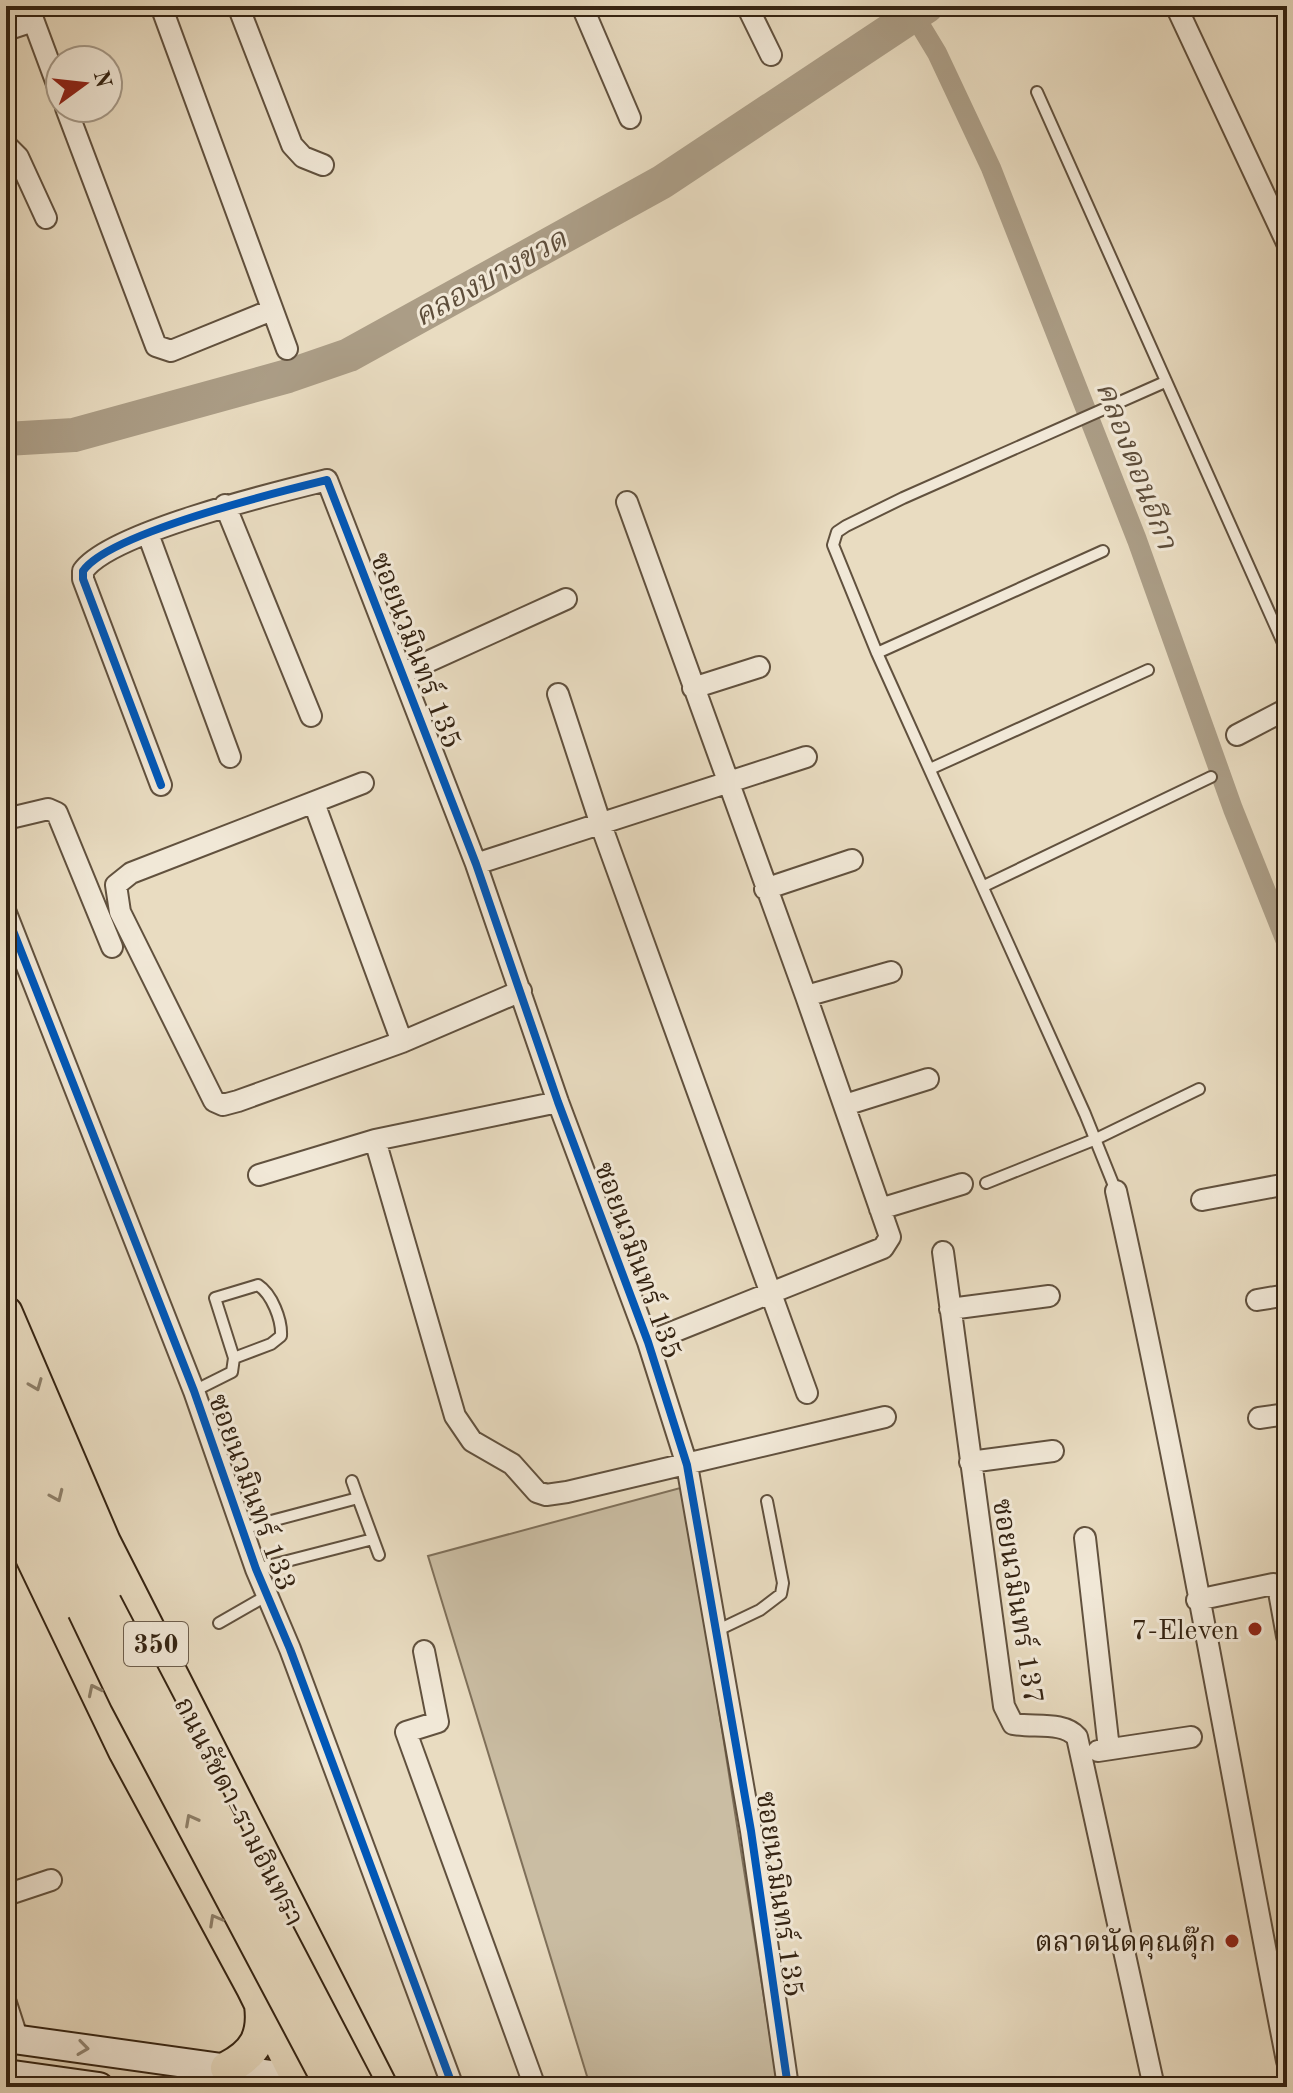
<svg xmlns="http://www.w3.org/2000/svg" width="1293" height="2093" font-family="'Old Standard TT','Noto Serif Thai',serif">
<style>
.green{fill:#cabda3;stroke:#7f705a;stroke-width:2}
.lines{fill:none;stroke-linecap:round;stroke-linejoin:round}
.canal{stroke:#ab9d86;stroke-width:20}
.river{stroke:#ab9d86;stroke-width:34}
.service-casing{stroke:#61513e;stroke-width:14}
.minor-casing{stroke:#61513e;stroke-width:24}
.secondary-casing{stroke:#342312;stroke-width:32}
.primary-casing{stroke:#342312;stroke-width:36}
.service{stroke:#f1e8d7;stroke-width:10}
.minor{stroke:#f1e8d7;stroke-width:20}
.secondary{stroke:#f1e8d7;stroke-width:28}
.primary{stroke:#e9dcc1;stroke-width:32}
.primary-bridge-casing{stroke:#342312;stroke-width:36;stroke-linecap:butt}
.primary-bridge{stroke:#e9dcc1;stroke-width:32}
.cycleway-casing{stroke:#f1e8d7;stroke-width:13}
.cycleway{stroke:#0057b8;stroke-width:8}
.oneway{stroke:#8e806a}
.oneway2{stroke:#928674}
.poi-dot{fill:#8f2418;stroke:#f1e8d7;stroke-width:3}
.labels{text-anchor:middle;stroke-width:6;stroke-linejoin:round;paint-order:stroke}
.shield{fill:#f1e8d7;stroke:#6d5e4d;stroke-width:2}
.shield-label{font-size:26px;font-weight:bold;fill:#342312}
.street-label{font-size:28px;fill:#342312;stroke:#f1e8d7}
.poi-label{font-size:28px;fill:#342312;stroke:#f1e8d7;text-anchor:end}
.water-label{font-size:30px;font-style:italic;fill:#5e4e3b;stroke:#f1e8d7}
</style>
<rect width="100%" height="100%" fill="#e9dcc1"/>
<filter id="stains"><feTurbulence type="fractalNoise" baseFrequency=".0025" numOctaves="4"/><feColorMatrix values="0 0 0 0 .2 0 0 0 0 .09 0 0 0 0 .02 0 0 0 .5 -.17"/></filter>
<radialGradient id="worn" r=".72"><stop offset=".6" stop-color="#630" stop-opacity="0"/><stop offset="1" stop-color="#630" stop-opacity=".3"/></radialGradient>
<path class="green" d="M 684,1487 L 778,2087 L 590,2086 L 428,1556 Z"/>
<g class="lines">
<path class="canal" d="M 914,15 L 937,53 L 991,168 L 1137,540 L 1233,809 L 1287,944"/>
<path class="river" d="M 6,439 L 74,435 L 288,376 L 349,355 L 662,182 L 927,6"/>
<defs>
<path id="service" d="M 1037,92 L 1287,652
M 877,653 L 1103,551
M 930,769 L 1148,670
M 984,886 L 1211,777
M 986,1183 L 1096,1139 L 1199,1089
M 1116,1191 L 1085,1114 L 877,653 L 833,545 L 837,532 L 846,526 L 903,498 L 1165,382
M 194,1391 L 232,1372 L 234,1358 L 215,1298 L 258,1285 C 272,1294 282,1320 281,1336 L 271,1344 L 234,1358
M 358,1498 L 379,1555
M 241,1529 L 358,1498 L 352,1481
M 256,1569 L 373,1539
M 219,1623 L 266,1596
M 716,1631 L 760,1610 L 781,1594 L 783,1583 L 767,1501"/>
<path id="minor" d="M 28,6 L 60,92
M 161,6 L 287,349
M 238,6 L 292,145 L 303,157 L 323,165
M 582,6 L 630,118
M 747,6 L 771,55
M 1176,6 L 1287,243
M 6,30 L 33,21
M 66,108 L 156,346 L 171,351 L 272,310
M 6,145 L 18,157 L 46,218
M 627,502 L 806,996 L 890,1237 L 883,1248 L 648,1342
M 225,505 L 311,716
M 148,534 L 230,757
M 403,673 L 566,599
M 693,688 L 759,667
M 558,694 L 601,825 L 807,1393
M 1237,735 L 1287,709
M 363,783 L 131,873 L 116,885 L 120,912 L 214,1101 L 223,1105 L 238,1101 L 402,1042 L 521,991
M 161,785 L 83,579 L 83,571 C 109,533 278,492 327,480 L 476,864 L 558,1102 L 648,1342 L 687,1465 L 751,1831 L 788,2087
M 314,803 L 402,1042
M 6,819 L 48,809 L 57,813 L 112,947
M 476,864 L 806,757
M 765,889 L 852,860
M 6,913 L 194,1391 L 256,1569 L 290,1649 L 453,2087
M 806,996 L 891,972
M 845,1105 L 928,1079
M 375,1140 L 455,1416 L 472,1441 L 512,1464 L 537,1492 L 546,1495 L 567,1492 L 885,1417
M 259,1175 L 375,1140 L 558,1102
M 1116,1191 C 1181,1479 1230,1771 1287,2061
M 1202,1200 L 1287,1184
M 880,1209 L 962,1184
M 943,1252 L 1004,1706 L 1013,1724 C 1034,1728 1063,1721 1077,1737 L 1154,2087
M 1257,1300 L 1287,1295
M 950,1309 L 1049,1296
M 1259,1418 L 1287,1414
M 970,1462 L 1053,1451
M 1085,1538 L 1109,1749
M 1197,1600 L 1273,1584 L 1279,1592 L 1287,1636
M 424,1651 L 438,1722 L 406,1732 L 535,2087
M 1098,1751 L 1191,1737
M 6,1895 L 51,1880
M 6,2003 L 18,2040"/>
<path id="secondary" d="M 6,2038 L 314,2081
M 6,2074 L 99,2087"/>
<path id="primary" d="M 6,1313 L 104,1542 L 381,2087
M 6,1372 L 105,1603
M 6,1437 L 84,1610
M 6,1503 L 125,1751 L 253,1988 L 302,2087
M 227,2068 C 255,2054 265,2036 261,2005"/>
</defs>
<use href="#service" class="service-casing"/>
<use href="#minor" class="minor-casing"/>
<use href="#secondary" class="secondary-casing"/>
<use href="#primary" class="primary-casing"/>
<use href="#service" class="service"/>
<use href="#minor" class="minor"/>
<use href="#secondary" class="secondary"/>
<use href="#primary" class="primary"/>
<defs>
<path id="primary-bridge" d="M 105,1603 L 358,2087
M 84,1610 L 126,1698 L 332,2087"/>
</defs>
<use href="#primary-bridge" class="primary-bridge-casing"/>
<use href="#primary-bridge" class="primary-bridge"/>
<defs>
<path id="cycleway" d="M 161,785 L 83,579 L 83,571 C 109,533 278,492 327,480 L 476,864 L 558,1102 L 648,1342 L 687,1465 L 751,1831 L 788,2087
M 6,913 L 194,1391 L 256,1569 L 290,1649 L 453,2087"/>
</defs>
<use href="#cycleway" class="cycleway-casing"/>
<use href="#cycleway" class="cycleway"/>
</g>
<defs><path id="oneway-chevron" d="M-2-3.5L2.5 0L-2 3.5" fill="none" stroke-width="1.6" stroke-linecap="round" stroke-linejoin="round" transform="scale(2)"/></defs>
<g class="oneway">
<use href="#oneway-chevron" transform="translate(36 1385) rotate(68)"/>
<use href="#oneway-chevron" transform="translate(57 1496) rotate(66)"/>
<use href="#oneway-chevron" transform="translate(94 1690) rotate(-116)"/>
<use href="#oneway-chevron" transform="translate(191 1820) rotate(-118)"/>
<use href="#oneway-chevron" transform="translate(215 1920) rotate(-119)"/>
</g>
<use class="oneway2" href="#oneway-chevron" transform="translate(83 2048) rotate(8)"/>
<g class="poi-dot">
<circle cx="1255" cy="1629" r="8"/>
<circle cx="1232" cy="1941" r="8"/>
</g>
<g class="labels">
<rect class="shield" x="124" y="1622" width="64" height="44" rx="6"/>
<g class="shield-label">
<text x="156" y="1653">350</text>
</g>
<g class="street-label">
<text transform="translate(417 650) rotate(69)" y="10">ซอยนวมินทร์ 135</text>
<text transform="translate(639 1260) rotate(70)" y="10">ซอยนวมินทร์ 135</text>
<text transform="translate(253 1492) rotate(70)" y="10">ซอยนวมินทร์ 133</text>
<text transform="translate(1019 1601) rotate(81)" y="10">ซอยนวมินทร์ 137</text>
<text transform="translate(240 1811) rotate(63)" y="10">ถนนรัชดา-รามอินทรา</text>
<text transform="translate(781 1894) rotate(82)" y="10">ซอยนวมินทร์ 135</text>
</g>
<g class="poi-label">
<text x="1239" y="1639">7-Eleven</text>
<text x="1216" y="1951">ตลาดนัดคุณตุ๊ก</text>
</g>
<g class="water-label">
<text transform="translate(490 277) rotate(-29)" y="10">คลองบางขวด</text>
<text transform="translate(1137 465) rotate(69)" y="10">คลองดอนอีกา</text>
</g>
</g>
<rect width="1293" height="2093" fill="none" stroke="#e9dcc1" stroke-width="32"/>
<rect x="8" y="8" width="1277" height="2077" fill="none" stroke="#342312" stroke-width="4"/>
<rect x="16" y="16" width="1261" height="2061" fill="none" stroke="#342312" stroke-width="2"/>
<g transform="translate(84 84) rotate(75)"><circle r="38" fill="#f1e8d7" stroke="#a59988" stroke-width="2"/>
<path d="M0-6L14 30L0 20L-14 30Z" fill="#8f2418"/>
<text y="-12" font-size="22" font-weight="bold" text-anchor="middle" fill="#342312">N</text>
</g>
<rect width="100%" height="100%" filter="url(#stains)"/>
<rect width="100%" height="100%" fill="url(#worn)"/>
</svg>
